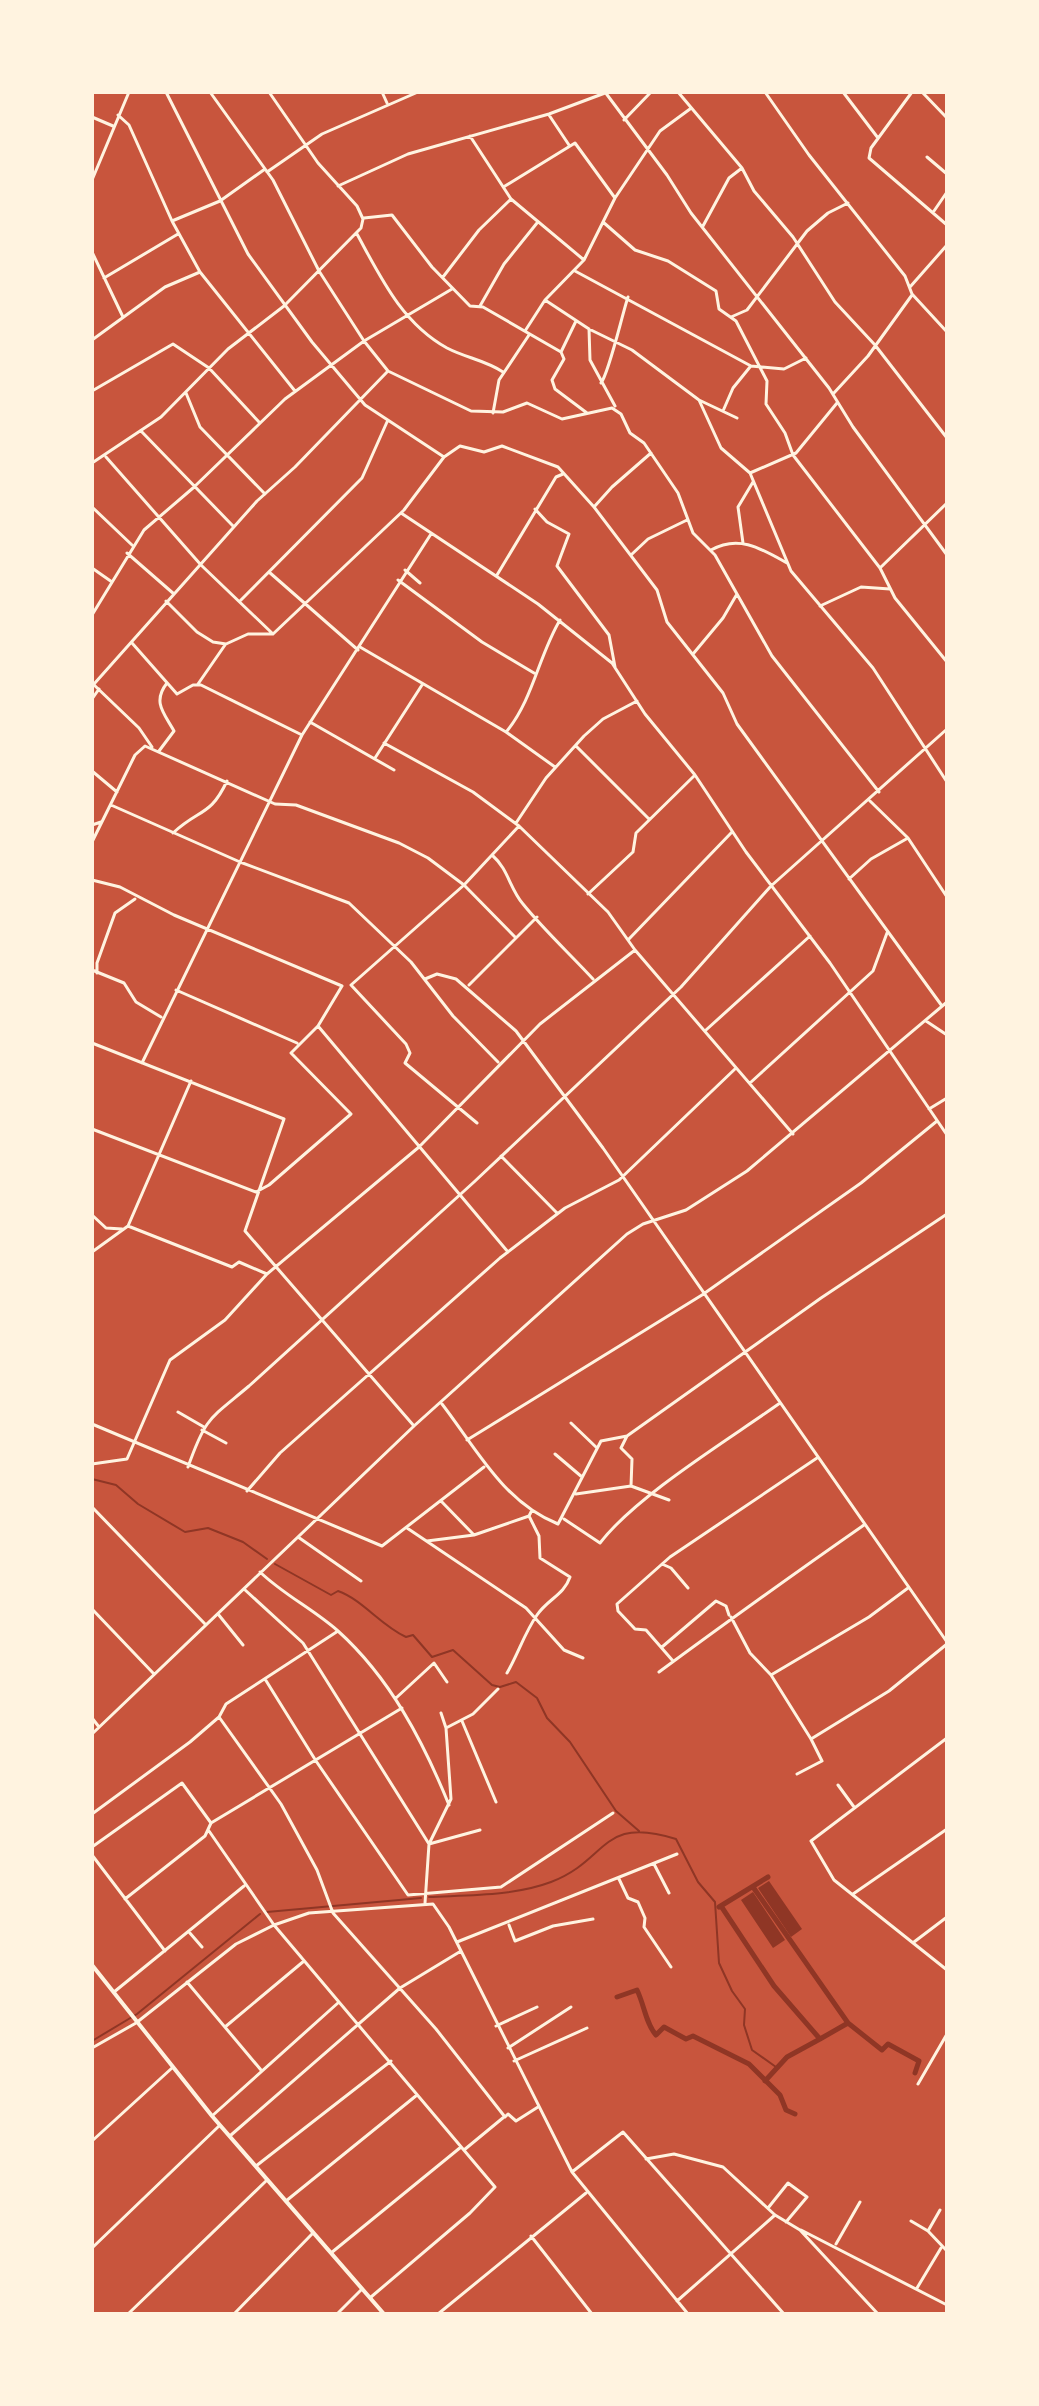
<svg xmlns="http://www.w3.org/2000/svg" width="1039" height="2406" font-family="'Zilla Slab',serif">
<style>
.water{fill:#8f3625}
.lines{fill:none;stroke-linecap:round;stroke-linejoin:round}
.stream{stroke:#8f3625;stroke-width:2}
.canal{stroke:#8f3625;stroke-width:5}
.minor{stroke:#fff3e0;stroke-width:3}
.secondary{stroke:#fff3e0;stroke-width:4}
</style>
<rect width="100%" height="100%" fill="#c8553d"/>
<path class="water" d="M 769,1881 L 802,1929 L 791,1937 L 758,1888 Z
M 753,1892 L 785,1940 L 773,1948 L 741,1900 Z"/>
<g class="lines">
<path class="stream" d="M 92,1479 L 116,1485 L 138,1504 L 185,1532 L 208,1528 L 243,1542 L 267,1559
M 275,1564 L 331,1595 L 338,1591 C 363,1600 380,1625 406,1637 L 413,1635 L 432,1657 L 453,1650 L 492,1685 L 500,1687 L 516,1682 L 537,1698 L 547,1718 L 570,1742 L 616,1811 L 639,1831
M 429,1897 C 469,1895 514,1896 551,1882 C 609,1860 600,1815 676,1839 L 698,1882 L 715,1902 L 719,1963 L 732,1991 L 745,2009 L 744,2025 L 752,2050 L 776,2067
M 267,1912 L 421,1898
M 92,2041 L 137,2014 L 260,1914"/>
<path class="canal" d="M 753,1887 L 848,2023 L 882,2050 L 888,2044 L 919,2061 L 915,2073
M 721,1906 L 774,1986 L 820,2039 L 848,2023
M 719,1907 L 768,1877
M 617,1997 L 637,1990 C 644,2004 646,2024 656,2035 L 664,2027 L 686,2039 L 693,2036 L 749,2064 L 780,2095 L 786,2110 L 795,2114
M 765,2081 L 787,2057 L 820,2039"/>
<path class="minor" d="M 166,92 L 248,254 L 312,342 L 365,405 L 444,457
M 210,92 L 273,180 L 319,271 L 364,341 L 388,371 L 471,411 L 503,412 L 527,403 L 562,419 L 612,408 L 621,414 L 630,433 L 644,443 L 678,493 L 693,533 L 715,555 L 772,656 L 879,792
M 382,92 L 387,103
M 605,92 L 667,175 L 691,213 L 829,388 L 853,427 L 947,555
M 678,92 L 742,168 L 754,191 L 793,237 L 835,302 L 875,345 L 947,438
M 765,92 L 809,155 L 905,276 L 912,294 L 947,332
M 843,92 L 878,138
M 912,92 L 871,148 L 869,158 L 947,225
M 922,92 L 947,118
M 118,115 L 129,125 L 172,221 L 200,272 L 295,391
M 549,115 L 569,145
M 92,117 L 113,126
M 624,120 L 651,92
M 470,136 L 511,199 L 584,260
M 927,157 L 947,174
M 267,172 L 322,134 L 418,92
M 92,180 L 129,92
M 338,186 L 408,154 L 549,114 L 605,93
M 505,186 L 575,143 L 615,198
M 934,211 L 947,192
M 364,218 L 392,215 L 432,267 L 470,306 L 483,307 L 561,352
M 172,221 L 220,201 L 265,169
M 603,222 L 635,250 L 668,261 L 716,291 L 719,309 L 736,321 L 767,381 L 766,404 L 785,433 L 793,455 L 880,568 L 895,598 L 947,662
M 703,226 L 729,178 L 742,168
M 357,234 C 381,278 402,323 447,348 C 466,358 485,360 503,372
M 92,252 L 123,317
M 575,271 L 751,366 L 784,369 L 806,358
M 443,277 L 479,230 L 511,199
M 104,278 L 178,234
M 910,287 L 947,245
M 545,300 L 589,329 L 632,350 L 699,400 L 737,418
M 480,306 L 504,264 L 537,223
M 731,317 L 747,310 L 807,231 L 828,213 L 848,203
M 576,321 L 561,352 L 564,359 L 552,380 L 555,389 L 587,413
M 589,329 L 590,360 L 615,406
M 525,331 L 545,300 L 584,260 L 615,198 L 660,131 L 690,109
M 92,340 L 165,287 L 200,272
M 601,383 C 609,373 622,315 628,297
M 92,391 L 173,344 L 209,368 L 259,422
M 186,393 L 200,427 L 265,494
M 833,394 L 868,356 L 912,295
M 699,400 L 721,448 L 750,473 L 791,571 L 873,668 L 947,782
M 723,411 L 733,388 L 750,367
M 493,413 L 499,380 L 529,335
M 141,431 L 233,526
M 106,457 L 201,565 L 273,634
M 92,463 L 161,417 L 228,349 L 284,306 L 361,228 L 363,219 L 357,206 L 318,163 L 269,92
M 750,473 L 796,453 L 837,403
M 92,507 L 132,545
M 594,507 L 612,487 L 651,453
M 535,509 L 547,522 L 569,534 L 557,566 L 609,635 L 615,667
M 401,513 L 538,604 L 612,663 L 645,714 L 695,775 L 746,852 L 830,963 L 947,1135
M 743,543 L 738,507 L 753,482
M 711,550 C 739,534 762,549 787,563
M 127,553 L 174,594
M 631,555 L 648,539 L 687,520
M 92,568 L 112,582
M 880,568 L 947,503
M 405,570 L 420,583
M 269,572 L 358,650
M 497,575 L 556,477 L 563,474
M 398,580 L 482,642 L 534,673
M 166,601 L 197,632 L 213,642 L 226,644 L 248,634 L 273,634 L 404,510 L 444,457 L 460,446 L 484,452 L 502,446 L 558,467 L 594,507 L 657,590 L 667,622 L 723,693 L 737,724 L 942,1006
M 240,601 L 362,478 L 387,422
M 820,606 L 861,587 L 890,589
M 92,615 L 144,530 L 193,488 L 285,399 L 364,341 L 452,289
M 132,643 L 177,694 L 193,685 L 201,685 L 302,735
M 360,647 L 506,732 L 555,767
M 693,654 L 723,618 L 737,594
M 92,683 L 139,728 L 152,747
M 94,684 L 257,501 L 295,467 L 388,371
M 198,684 L 225,645
M 92,699 L 99,689
M 310,722 L 394,770
M 507,731 C 533,699 539,655 560,620
M 384,743 L 473,792 L 519,826 L 608,912 L 635,950 L 793,1134
M 576,746 L 649,819
M 159,751 L 174,731 C 164,713 152,702 167,683
M 375,758 L 422,685
M 92,771 L 117,792
M 870,801 L 908,838 L 947,897
M 111,805 L 240,862 L 349,903 L 411,962 L 453,1016 L 498,1062
M 516,823 L 546,778 L 584,736 L 603,719 L 637,701
M 92,825 L 101,822
M 173,833 C 200,808 210,817 227,781
M 92,842 L 135,755 L 145,746 L 275,804 L 296,805 L 399,843 L 428,858 L 464,885 L 516,938
M 493,856 C 508,869 510,889 523,904 C 544,930 570,954 593,979
M 849,879 L 871,859 L 908,838
M 92,880 L 120,887 L 174,915 L 342,986
M 588,894 L 633,852 L 636,833 L 695,775
M 628,940 L 732,832
M 92,970 L 124,983 L 136,1002 L 161,1017
M 97,973 L 97,963 L 115,913 L 135,899
M 425,979 L 437,974 L 456,979 L 516,1031 L 603,1148 L 947,1642
M 351,985 L 464,885 L 519,826
M 351,985 L 406,1044 L 410,1053 L 405,1063 L 477,1123
M 469,985 L 537,917
M 176,990 L 297,1043
M 926,1021 L 947,1035
M 318,1026 L 508,1252
M 706,1030 L 810,936
M 92,1043 L 284,1119 L 245,1231 L 414,1426
M 142,1063 L 302,735 L 431,534
M 750,1083 L 873,971 L 887,933
M 929,1109 L 947,1098
M 92,1129 L 256,1192 L 269,1185 L 351,1114 L 291,1053 L 318,1026 L 342,986
M 501,1156 L 557,1213
M 92,1215 L 106,1228 L 122,1229
M 128,1226 L 232,1267 L 239,1262 L 267,1274
M 92,1252 L 128,1226 L 191,1081
M 442,1404 C 476,1448 503,1502 558,1524 L 601,1441 L 627,1436 L 821,1298 L 947,1214
M 178,1412 L 204,1427
M 571,1423 L 597,1448
M 92,1424 L 382,1546 L 484,1467
M 202,1430 L 226,1443
M 627,1436 L 621,1448 L 632,1459 L 631,1486
M 467,1440 L 702,1295 L 861,1183 L 937,1121
M 555,1454 L 582,1477
M 92,1464 L 127,1459 L 170,1360 L 225,1320 L 267,1274 L 419,1147 L 540,1024 L 635,950
M 188,1467 C 206,1416 210,1419 249,1386 L 474,1182 L 681,987 L 771,886 L 947,729
M 247,1491 L 280,1453 L 500,1258 L 565,1208 L 619,1180 L 736,1068
M 576,1494 L 631,1486 L 669,1500
M 441,1501 L 474,1535 L 529,1516 L 532,1510
M 92,1507 L 206,1625
M 564,1519 L 600,1543 C 637,1495 728,1440 780,1403
M 407,1528 L 526,1608 L 564,1650 L 583,1658
M 298,1537 L 361,1581
M 427,1541 L 474,1535
M 662,1564 L 671,1568 L 688,1588
M 260,1572 C 284,1595 313,1609 338,1631 C 390,1678 423,1741 449,1805
M 244,1589 L 303,1643 L 429,1844 L 480,1830
M 92,1609 L 154,1674
M 218,1614 L 243,1645
M 731,1617 L 750,1653 L 771,1675 L 811,1739 L 889,1691 L 947,1644
M 662,1647 L 716,1601 L 726,1606 L 729,1615
M 673,1661 L 646,1630 L 635,1629 L 618,1611 L 617,1604 L 670,1557 L 817,1458
M 659,1672 C 727,1622 795,1573 864,1525
M 507,1673 C 518,1654 525,1632 537,1615 C 548,1599 564,1595 570,1577 L 540,1558 L 539,1536 L 529,1516
M 771,1675 L 869,1617 L 908,1588
M 265,1679 L 316,1761 L 408,1895 L 501,1887 L 613,1813
M 396,1698 L 434,1663 L 447,1682
M 219,1717 L 281,1804 L 317,1870 L 333,1913 L 436,2029 L 505,2117 L 508,2114 L 516,2121 L 538,2107
M 92,1718 L 99,1727
M 462,1721 L 496,1802
M 446,1728 L 473,1714 L 498,1689
M 92,1734 L 414,1426 L 627,1234 L 643,1224 L 686,1210 L 747,1171 L 947,1002
M 947,1738 L 811,1841 L 834,1880 L 947,1970
M 797,1774 L 822,1761 L 811,1739
M 838,1785 L 854,1807
M 92,1814 L 190,1742 L 219,1717 L 226,1704 L 338,1631
M 209,1831 L 274,1925 L 495,2187 L 470,2213 L 371,2297
M 92,1847 L 182,1783 L 211,1823
M 92,1855 L 165,1951
M 654,1864 L 669,1893
M 619,1879 L 628,1898 L 638,1902 L 645,1918 L 644,1927 L 671,1967
M 853,1894 L 947,1829
M 125,1899 L 205,1836 L 211,1823 L 402,1708
M 425,1903 L 429,1844 L 451,1799 L 446,1728 L 441,1713
M 509,1925 L 515,1941 L 553,1926 L 593,1919
M 189,1932 L 202,1947
M 457,1942 L 677,1854
M 914,1942 L 947,1917
M 187,1982 L 261,2070
M 114,1992 L 244,1886
M 496,2026 L 537,2007
M 225,2027 L 304,1961
M 92,2048 L 136,2023 L 236,1944 L 274,1925 L 309,1913 L 433,1904 L 449,1927 L 572,2172 L 688,2314
M 508,2048 L 571,2007
M 514,2061 L 587,2028
M 918,2084 L 947,2034
M 212,2116 L 339,2002
M 231,2135 L 400,1988 L 461,1951
M 92,2141 L 172,2068
M 464,2150 L 504,2117
M 646,2159 L 674,2154 L 723,2167 L 775,2215 L 800,2230 L 878,2314
M 256,2166 L 391,2061
M 572,2172 L 623,2132 L 784,2314
M 286,2201 L 417,2095
M 768,2208 L 788,2183 L 807,2197 L 786,2222
M 911,2221 L 928,2231 L 947,2251
M 801,2230 L 947,2305
M 928,2231 L 940,2210
M 531,2236 L 592,2314
M 836,2244 L 860,2202
M 92,2248 L 219,2126
M 331,2253 L 461,2147
M 917,2288 L 941,2248
M 677,2301 L 775,2215
M 128,2314 L 266,2181
M 234,2314 L 312,2234
M 337,2314 L 361,2290
M 438,2314 L 586,2193"/>
<path class="secondary" d="M 92,1965 L 212,2116 L 384,2314"/>
</g>
<rect width="1039" height="2406" fill="none" stroke="#fff3e0" stroke-width="188"/>
</svg>
